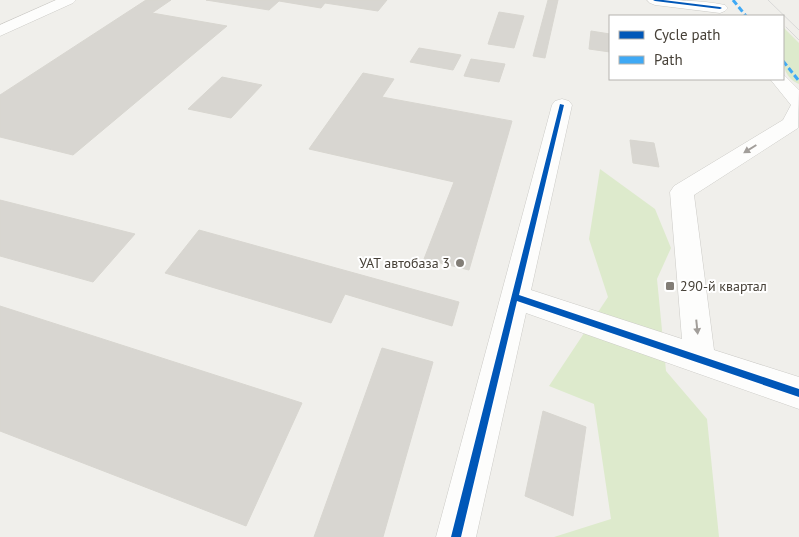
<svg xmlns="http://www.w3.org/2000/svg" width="799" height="537" font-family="'PT Sans',sans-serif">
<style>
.green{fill:#ddeacc}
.building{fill:#d8d6d1;stroke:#d8d6d0}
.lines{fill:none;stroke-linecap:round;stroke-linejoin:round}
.minor-casing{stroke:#cccbc7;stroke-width:1}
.minor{fill:#fdfdfc;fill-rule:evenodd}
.tram{stroke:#d9d9d8;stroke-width:1}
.quiet{stroke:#3fa9f5;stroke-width:3;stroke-dasharray:6 3;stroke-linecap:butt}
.cycleway-casing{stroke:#fff;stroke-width:3}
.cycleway{fill:#0057b8;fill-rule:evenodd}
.oneway{fill:#a29e9a}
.poi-dot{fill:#827d76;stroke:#fff;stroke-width:2}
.labels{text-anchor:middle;stroke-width:4;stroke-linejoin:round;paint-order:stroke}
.poi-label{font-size:14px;fill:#464037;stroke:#fff;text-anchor:end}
</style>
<rect width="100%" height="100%" fill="#f0efeb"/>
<path class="green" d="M 783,27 L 799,43 L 799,84 C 777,75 783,47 783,27 Z
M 600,169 L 655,209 L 671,248 L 657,279 L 666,371 L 707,419 L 719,537 L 554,537 L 611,519 L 594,404 L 549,386 L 608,297 L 589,239 Z"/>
<path class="building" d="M 146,0 L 171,0 L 152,13 L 227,26 L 73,155 L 0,137 L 0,95 Z
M 206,0 L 387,0 L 378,11 L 325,3 L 321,8 L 279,1 L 269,10 Z
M 548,0 L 558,0 L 545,58 L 533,56 Z
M 499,12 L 524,16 L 514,48 L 488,44 Z
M 591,31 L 610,34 L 610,52 L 589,49 Z
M 419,48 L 461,55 L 453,70 L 410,62 Z
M 471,59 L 505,64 L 499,82 L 464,76 Z
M 363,73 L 394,79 L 382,97 L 512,121 L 469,270 L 424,259 L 454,182 L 309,149 Z
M 222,77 L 262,85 L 231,118 L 188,109 Z
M 630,140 L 654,143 L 659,167 L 633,163 Z
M 0,200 L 135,234 L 93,282 L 0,256 Z
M 199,230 L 459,302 L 452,326 L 345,294 L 331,323 L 165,273 Z
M 0,306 L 302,403 L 246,526 L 0,431 Z
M 382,348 L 433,362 L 383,537 L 314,537 Z
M 543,411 L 586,427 L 573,516 L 525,496 Z"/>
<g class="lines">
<defs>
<path id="minor" d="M 56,0 L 76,0 L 73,3 L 0,36 L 0,25 Z
M 647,0 C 673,0 700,0 725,5 L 728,8 L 725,11 L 720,13 L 655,5 L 650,3 Z
M 783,74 L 799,90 L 798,128 L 694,195 L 714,350 L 799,377 L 799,409 L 526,313 L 476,537 L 436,537 L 552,105 L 555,101 L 562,99 L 569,101 L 572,105 L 531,290 L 682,339 L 670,192 L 674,186 L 783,120 L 791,105 L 770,79 L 783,79 Z"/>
</defs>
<use href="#minor" class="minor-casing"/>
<use href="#minor" class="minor"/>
<path class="tram" d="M 768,0 L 799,30
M 786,27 L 799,40"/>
<path class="quiet" d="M 733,0 L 746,16
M 783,61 L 799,81"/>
<defs>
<path id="cycleway" d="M 653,0 L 663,0 L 720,7 L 722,8 L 720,9 L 655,1 Z
M 560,104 L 564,105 L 519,295 L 799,389 L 799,397 L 517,301 L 461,537 L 451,537 Z"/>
</defs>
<use href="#cycleway" class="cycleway-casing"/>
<use href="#cycleway" class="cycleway"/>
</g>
<defs><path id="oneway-solid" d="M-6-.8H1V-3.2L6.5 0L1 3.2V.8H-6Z" transform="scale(1.25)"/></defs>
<g class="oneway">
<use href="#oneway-solid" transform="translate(750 149) rotate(148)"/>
<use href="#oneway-solid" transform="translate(697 327) rotate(84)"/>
</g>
<g class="poi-dot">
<circle cx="460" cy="263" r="5"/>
<rect x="665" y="281" width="10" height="10" rx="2.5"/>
</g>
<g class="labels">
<g class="poi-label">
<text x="450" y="268">УАТ автобаза 3</text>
<text x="680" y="291" text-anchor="start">290-й квартал</text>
</g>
</g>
<rect x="609" y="15" width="175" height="65" fill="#ffffff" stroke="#b5b3af"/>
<rect x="619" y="31" width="25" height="8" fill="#0057b8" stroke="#b5b3af"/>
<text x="654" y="40" font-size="15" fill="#464037">Cycle path</text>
<rect x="619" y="56" width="25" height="8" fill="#3fa9f5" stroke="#b5b3af"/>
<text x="654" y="65" font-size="15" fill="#464037">Path</text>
</svg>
